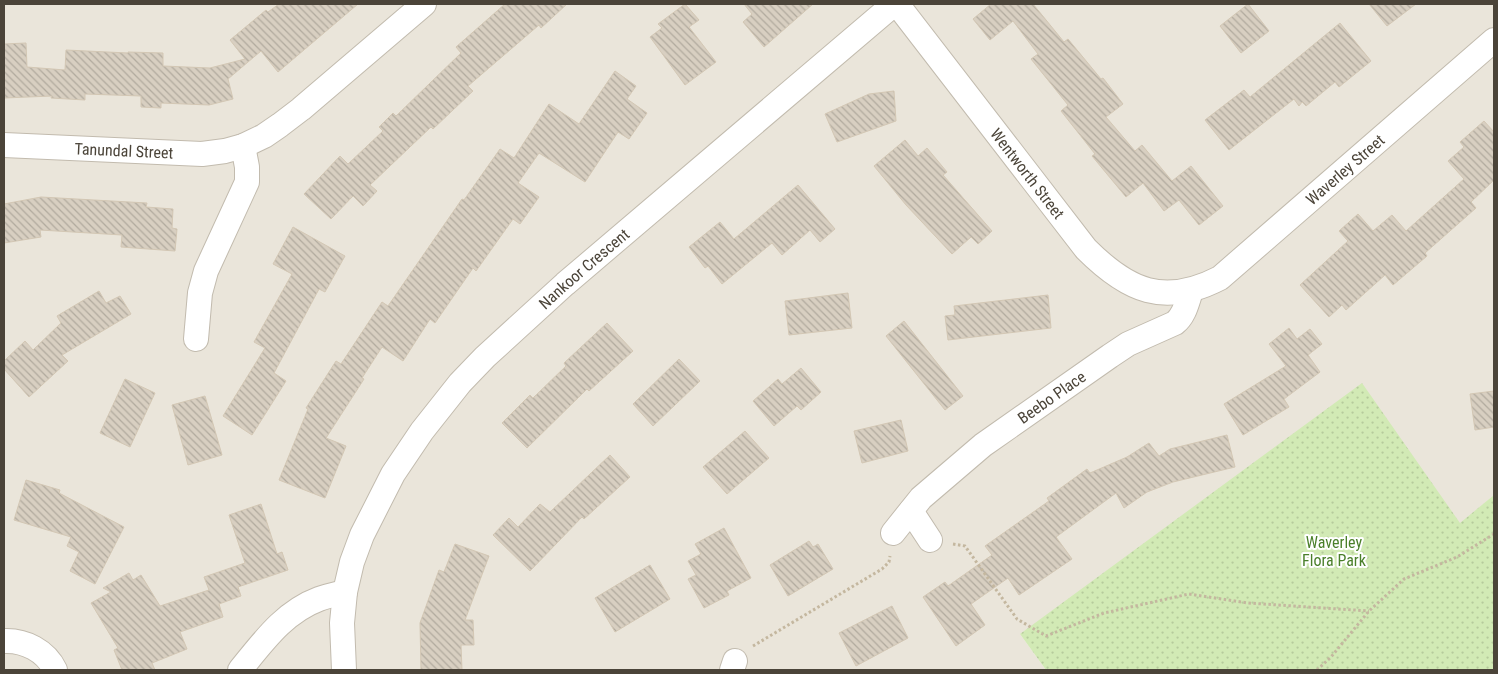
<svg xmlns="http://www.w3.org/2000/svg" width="1498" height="674" font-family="'Roboto Condensed',sans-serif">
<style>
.residential{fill:#eae5da}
.park{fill:url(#park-dots)}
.building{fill:url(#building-back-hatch);stroke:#d3c7b4}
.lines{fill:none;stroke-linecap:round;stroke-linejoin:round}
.minor-casing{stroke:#c2bbae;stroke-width:26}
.path{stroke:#c4b79f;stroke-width:3;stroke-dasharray:2.5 2.5;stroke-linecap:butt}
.minor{stroke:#fff;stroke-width:24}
.labels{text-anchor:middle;stroke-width:4;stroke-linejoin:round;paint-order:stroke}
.street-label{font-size:16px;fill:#4b4439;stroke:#fff}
.park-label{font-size:16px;fill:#4a7f2a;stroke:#fff}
</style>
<defs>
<pattern id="park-dots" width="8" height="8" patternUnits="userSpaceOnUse" patternTransform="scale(1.25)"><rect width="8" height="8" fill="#d2eab5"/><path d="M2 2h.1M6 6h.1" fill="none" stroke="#b6ca9c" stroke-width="1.8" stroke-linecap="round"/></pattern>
<pattern id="building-back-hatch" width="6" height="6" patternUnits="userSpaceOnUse" patternTransform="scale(1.25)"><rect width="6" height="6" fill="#d8cfc1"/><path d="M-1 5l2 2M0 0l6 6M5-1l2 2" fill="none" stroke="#b1aa9e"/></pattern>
</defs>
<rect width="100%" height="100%" fill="#f6f3ec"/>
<path class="residential" d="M 4,4 L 1494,4 L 1494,495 L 1461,524 L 1020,634 L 1046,670 L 4,670 Z"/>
<path class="park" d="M 1362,383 L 1460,523 L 1494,495 L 1494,670 L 1046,670 L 1020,634 Z"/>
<path class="building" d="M 279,4 L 358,4 L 278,72 L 261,51 L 228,79 L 233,99 L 209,105 L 161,103 L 161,108 L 141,107 L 141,96 L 85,94 L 85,100 L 51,98 L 52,96 L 4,98 L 4,44 L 26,43 L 27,67 L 65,70 L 66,50 L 128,53 L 128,52 L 163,53 L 163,66 L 210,68 L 245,59 L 230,40 L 266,10 L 268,12 Z
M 505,4 L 567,4 L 541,28 L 539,25 L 468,86 L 473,91 L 433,129 L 431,127 L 370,185 L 377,191 L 363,206 L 353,196 L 331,219 L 304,194 L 340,156 L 348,164 L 383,131 L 379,127 L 393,113 L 396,116 L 461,53 L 456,47 Z
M 685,4 L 699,20 L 689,27 L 716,62 L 685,85 L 650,37 L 662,28 L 658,24 Z
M 744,4 L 813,4 L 764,47 L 743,22 L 752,14 Z
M 991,4 L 1033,4 L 1064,42 L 1068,39 L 1101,79 L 1103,78 L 1123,104 L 1106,117 L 1135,151 L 1142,145 L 1172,181 L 1191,166 L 1223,206 L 1199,225 L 1179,200 L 1164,211 L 1143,183 L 1126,197 L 1092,156 L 1095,154 L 1061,111 L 1068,105 L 1031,59 L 1038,54 L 1013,21 L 990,40 L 973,19 Z
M 1248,4 L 1269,31 L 1241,53 L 1220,26 Z
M 1369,4 L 1416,4 L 1387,26 Z
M 1340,23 L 1371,61 L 1339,87 L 1335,82 L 1306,106 L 1302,102 L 1299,106 L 1294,99 L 1229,150 L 1205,120 L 1244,90 L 1250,97 Z
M 615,71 L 636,86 L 627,99 L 647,113 L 629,139 L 618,132 L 585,182 L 539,153 L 518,183 L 539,197 L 520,224 L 513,219 L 476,271 L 473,268 L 435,323 L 430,319 L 403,361 L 382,347 L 362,378 L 364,379 L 326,438 L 346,446 L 325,498 L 279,480 L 308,409 L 306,408 L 336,361 L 341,364 L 382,302 L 388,306 L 462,199 L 464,200 L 500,149 L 514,158 L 549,104 L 579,124 Z
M 894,91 L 896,121 L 837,142 L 825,114 L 869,94 Z
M 1484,121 L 1494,132 L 1494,180 L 1471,202 L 1476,208 L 1425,253 L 1427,256 L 1393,285 L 1385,275 L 1346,310 L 1342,305 L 1329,317 L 1300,285 L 1348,241 L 1339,231 L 1358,214 L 1373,231 L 1392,215 L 1406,231 L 1464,179 L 1448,161 L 1464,147 L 1460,142 Z
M 905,140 L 918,156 L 927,148 L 947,172 L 943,175 L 992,231 L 978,244 L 971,237 L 952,254 L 906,205 L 874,166 Z
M 798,185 L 835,229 L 820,242 L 810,230 L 782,255 L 772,243 L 722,284 L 708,266 L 705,268 L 689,247 L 720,222 L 734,239 Z
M 41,197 L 147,203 L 146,207 L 173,209 L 172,228 L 177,229 L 175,251 L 121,247 L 122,235 L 40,230 L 41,237 L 4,243 L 4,204 Z
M 293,227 L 345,256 L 325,292 L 319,289 L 274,373 L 286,381 L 252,435 L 223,416 L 265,348 L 254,342 L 292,274 L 273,264 Z
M 99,291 L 106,303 L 120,296 L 131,314 L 62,355 L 68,361 L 29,397 L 4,369 L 4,361 L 25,341 L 33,350 L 61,323 L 57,316 Z
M 848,293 L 852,328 L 789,335 L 785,301 Z
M 1048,295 L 1051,328 L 948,340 L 945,316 L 955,315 L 954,306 Z
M 904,321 L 963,396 L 945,410 L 886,336 Z
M 607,323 L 633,351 L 589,391 L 587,389 L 527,448 L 502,423 L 530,395 L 533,398 L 566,366 L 564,363 Z
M 1289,328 L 1297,339 L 1310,329 L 1322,344 L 1308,355 L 1320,372 L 1284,399 L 1289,407 L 1243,435 L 1224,404 L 1286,366 L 1269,344 Z
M 679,359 L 700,381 L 653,426 L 633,404 Z
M 801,368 L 821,392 L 801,410 L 797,406 L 774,426 L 753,401 L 778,379 L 782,384 Z
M 125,379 L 155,393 L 130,447 L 100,433 Z
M 1494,391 L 1494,427 L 1475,430 L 1470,394 Z
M 205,396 L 222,455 L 188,465 L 172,405 Z
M 901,420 L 908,451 L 862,463 L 854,431 Z
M 745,431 L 769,458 L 727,494 L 703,467 Z
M 1227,435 L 1235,467 L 1173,482 L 1147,492 L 1124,508 L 1116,493 L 1056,537 L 1072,559 L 1019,595 L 1008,578 L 971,604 L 985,625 L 956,646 L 923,597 L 945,582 L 948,586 L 992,555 L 985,546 L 1049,501 L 1047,498 L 1087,469 L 1090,473 L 1127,457 L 1149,443 L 1159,456 L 1170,449 Z
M 610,455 L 630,477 L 584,519 L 582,517 L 530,571 L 493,535 L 509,518 L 518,527 L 540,504 L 550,512 Z
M 26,480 L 60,490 L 59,493 L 124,527 L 95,584 L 70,571 L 79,552 L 67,546 L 71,537 L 14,520 Z
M 261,504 L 277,554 L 282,552 L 288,570 L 238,587 L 241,596 L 219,604 L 223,617 L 180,632 L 187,649 L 152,663 L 155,670 L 122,670 L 114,650 L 118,648 L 91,603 L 111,592 L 103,588 L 129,573 L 133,580 L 141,575 L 160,606 L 209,590 L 204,577 L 245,563 L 229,515 Z
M 724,528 L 751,578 L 727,591 L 729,595 L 704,608 L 688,579 L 696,575 L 688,561 L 701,554 L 695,544 Z
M 809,541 L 813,547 L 818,544 L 833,569 L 788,596 L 770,565 Z
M 455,544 L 489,556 L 465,620 L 473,620 L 474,645 L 461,645 L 462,670 L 421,670 L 420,623 L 439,570 L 444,572 Z
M 650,565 L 670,599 L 615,632 L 595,598 Z
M 892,606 L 908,638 L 856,666 L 839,633 Z"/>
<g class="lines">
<defs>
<g id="minor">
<path id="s1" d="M 897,4 L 1086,249 C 1128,291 1164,307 1220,278 L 1494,40"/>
<path id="s2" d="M 4,145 L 202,154 L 225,151 L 243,146 L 264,136 L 280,125 L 301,109 L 424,4"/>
<path d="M 196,339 L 200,293 L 206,271 L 247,182 L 247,167 L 243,146"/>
<path d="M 911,511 L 930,540"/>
<path id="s3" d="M 893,533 L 921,498 L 983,445 L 1110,356 L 1128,344 L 1175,323 C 1185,315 1187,302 1191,291"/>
<path d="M 4,641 C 25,640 46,651 55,670"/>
<path d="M 240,670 C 263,642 284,612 319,599 C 327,596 337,594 345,592"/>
<path id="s4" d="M 344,670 L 342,623 L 345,592 L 352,562 L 362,535 L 393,474 L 422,431 L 460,383 L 485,357 L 565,284 L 894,4"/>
<path d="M 732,670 L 735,661"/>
</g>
</defs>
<use href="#minor" class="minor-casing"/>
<path class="path" d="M 953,544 L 965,546 L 1017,619 L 1046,636 L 1104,613 L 1189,594 L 1248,603 L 1369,611
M 753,646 L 882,569 L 889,562 L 890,556
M 1317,670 L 1331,657 L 1369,611 L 1404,579 L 1457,557 L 1494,534"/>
<use href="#minor" class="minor"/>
</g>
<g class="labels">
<g class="street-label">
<text dy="6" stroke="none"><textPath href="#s2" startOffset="120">Tanundal Street</textPath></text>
<text dy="6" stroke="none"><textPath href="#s1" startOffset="625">Waverley Street</textPath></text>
<text dy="6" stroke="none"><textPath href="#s1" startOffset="214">Wentworth Street</textPath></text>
<text dy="6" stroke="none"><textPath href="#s4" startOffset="488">Nankoor Crescent</textPath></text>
<text dy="6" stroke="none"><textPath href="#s3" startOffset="210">Beebo Place</textPath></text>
</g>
<g class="park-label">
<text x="1334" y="548">Waverley<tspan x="1334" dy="18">Flora Park</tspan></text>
</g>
</g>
<rect width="1498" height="674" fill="none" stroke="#4b4439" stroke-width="10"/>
</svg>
